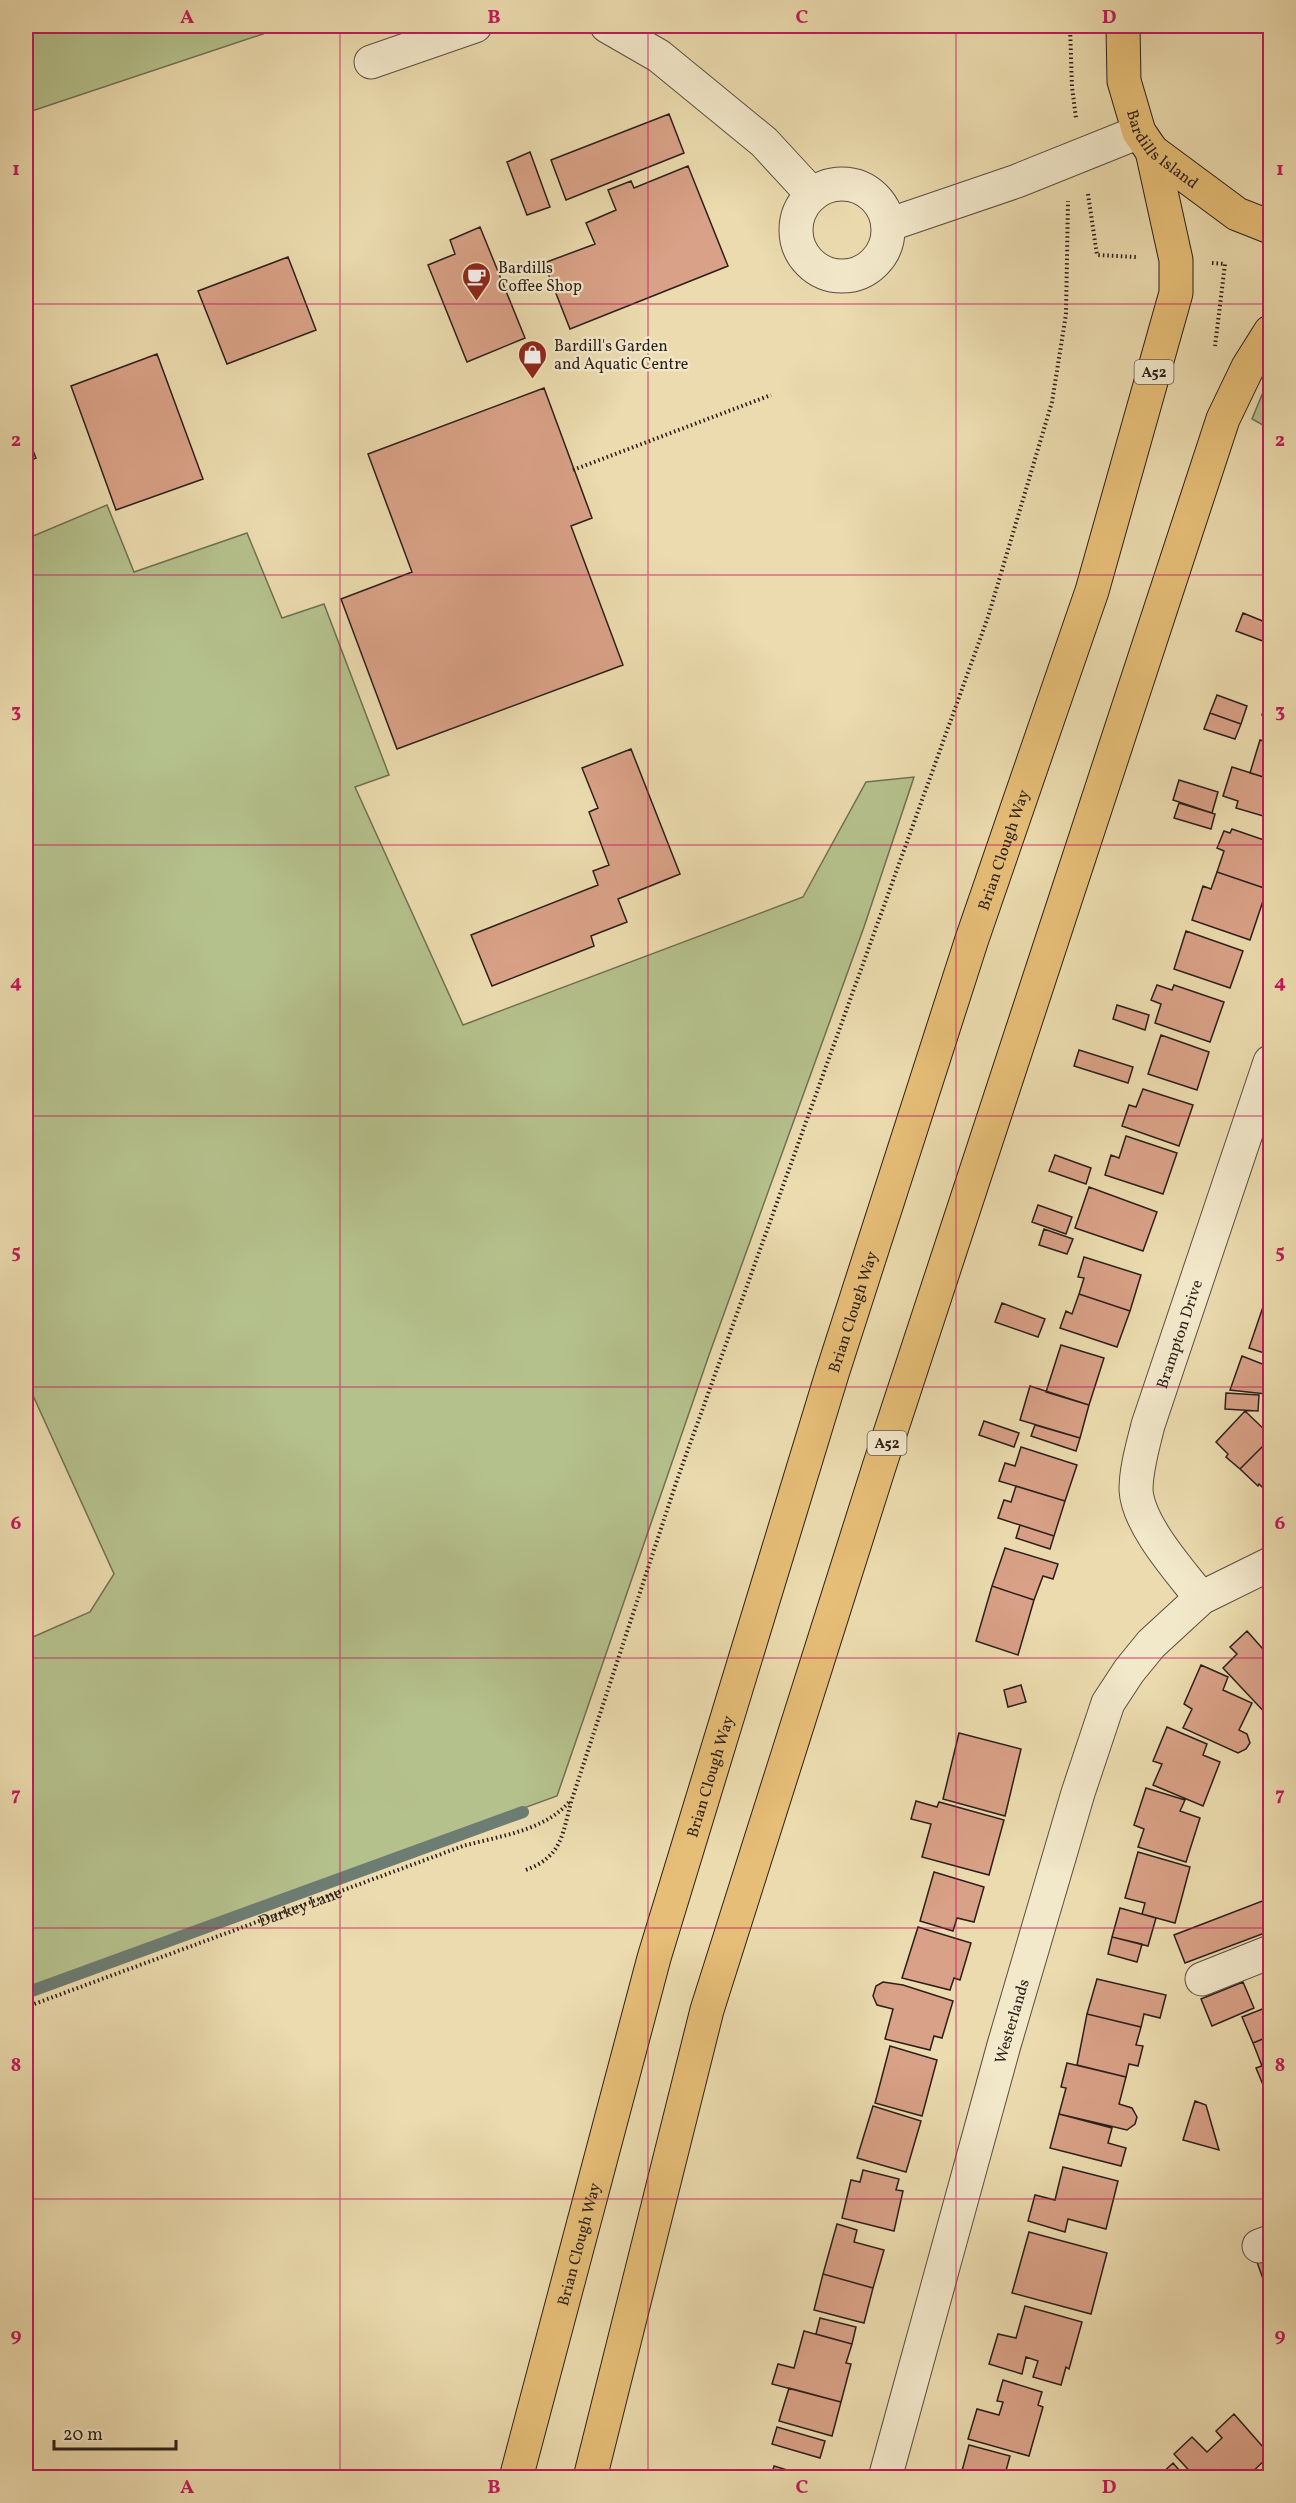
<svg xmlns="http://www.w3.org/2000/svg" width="1296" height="2503" font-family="Vollkorn,serif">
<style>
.green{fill:#b5c18c;stroke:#707054;stroke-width:1.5}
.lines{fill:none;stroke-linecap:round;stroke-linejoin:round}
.stream{stroke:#6d7d73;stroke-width:12}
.building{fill:#d9a187;stroke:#2c1f1b;stroke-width:1.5}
.minor-casing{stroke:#5c4e40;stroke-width:35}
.highway-casing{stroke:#2c1f1b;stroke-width:35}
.path{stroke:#2c1f1b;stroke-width:4;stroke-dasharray:1.5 3;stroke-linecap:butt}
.minor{stroke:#f2e8ca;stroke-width:33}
.highway{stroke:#e6be77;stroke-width:33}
.grid{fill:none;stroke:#c2185b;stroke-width:1.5;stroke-opacity:0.55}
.labels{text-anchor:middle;stroke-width:4.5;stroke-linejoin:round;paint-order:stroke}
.shield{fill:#f2e8ca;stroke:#675b50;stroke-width:1.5}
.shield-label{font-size:15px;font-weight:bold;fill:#2c1f1b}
.street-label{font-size:16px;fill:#2c1f1b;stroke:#f2e8ca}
.poi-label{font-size:16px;fill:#2c1f1b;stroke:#f2e8ca;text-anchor:start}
.neatline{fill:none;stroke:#c2185b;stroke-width:2}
.grid-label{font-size:20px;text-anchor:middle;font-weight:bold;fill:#c2185b}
</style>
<rect width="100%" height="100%" fill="#ebdbae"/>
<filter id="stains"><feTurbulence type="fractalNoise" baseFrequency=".00333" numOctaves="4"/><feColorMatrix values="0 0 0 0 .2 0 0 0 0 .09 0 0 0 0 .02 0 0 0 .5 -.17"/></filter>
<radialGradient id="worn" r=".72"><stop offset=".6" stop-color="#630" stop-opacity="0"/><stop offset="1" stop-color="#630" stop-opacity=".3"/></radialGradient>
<path class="green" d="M 26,26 L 261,26 L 263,34 L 26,113 Z
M 1266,385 L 1270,388 L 1270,429 L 1252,419 Z
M 107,505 L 134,572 L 247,533 L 282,618 L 324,604 L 389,775 L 355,787 L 463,1025 L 803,897 L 866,782 L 914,777 L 864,927 L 709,1355 L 557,1796 L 26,1988 L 26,1640 L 90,1612 L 114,1574 L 26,1380 L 26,539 Z"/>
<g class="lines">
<path class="stream" d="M 26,1993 L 523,1812"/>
</g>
<path class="building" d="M 669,114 L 684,153 L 566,200 L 551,160 Z
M 530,152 L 550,207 L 527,215 L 507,162 Z
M 688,166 L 728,266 L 570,329 L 544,263 L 595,244 L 586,223 L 616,210 L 608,190 L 631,181 L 634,188 Z
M 480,227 L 525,338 L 467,362 L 428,265 L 455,254 L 450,240 Z
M 288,257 L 316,330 L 227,364 L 198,291 Z
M 157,354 L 203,479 L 116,510 L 71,386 Z
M 544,388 L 592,518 L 571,526 L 623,665 L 397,749 L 341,599 L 412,572 L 368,454 Z
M 26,433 L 36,458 L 26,462 Z
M 1243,613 L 1270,624 L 1268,643 L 1236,631 Z
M 1217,695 L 1247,706 L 1241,724 L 1210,713 Z
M 1267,698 L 1270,699 L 1270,718 L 1262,715 Z
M 1210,713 L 1241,724 L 1235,739 L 1204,729 Z
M 1260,740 L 1270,743 L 1270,779 L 1250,773 Z
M 631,749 L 680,874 L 618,899 L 627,922 L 591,936 L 594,946 L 492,986 L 471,935 L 598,885 L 593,871 L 609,865 L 589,812 L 598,808 L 582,768 Z
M 1232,767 L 1270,779 L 1270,818 L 1236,808 L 1238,801 L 1223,796 Z
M 1179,780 L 1218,792 L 1212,813 L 1173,800 Z
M 1179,803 L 1215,814 L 1211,829 L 1174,818 Z
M 1232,829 L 1270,842 L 1270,879 L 1267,889 L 1217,872 L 1224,851 L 1217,848 L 1224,831 L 1230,833 Z
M 1217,872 L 1267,889 L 1250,940 L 1192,920 L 1203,886 L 1211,889 Z
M 1186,931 L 1243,951 L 1230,988 L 1174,969 Z
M 1157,985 L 1172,990 L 1174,985 L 1224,1002 L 1210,1042 L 1155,1023 L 1161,1004 L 1151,1000 Z
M 1117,1005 L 1149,1015 L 1145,1030 L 1113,1019 Z
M 1161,1035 L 1209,1052 L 1197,1090 L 1148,1074 Z
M 1079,1050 L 1133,1067 L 1128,1083 L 1074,1066 Z
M 1143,1089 L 1193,1105 L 1179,1146 L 1122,1126 L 1129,1105 L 1136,1107 Z
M 1126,1136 L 1177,1153 L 1163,1194 L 1105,1175 L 1111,1155 L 1119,1158 Z
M 1055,1155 L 1091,1168 L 1086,1184 L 1049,1171 Z
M 1089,1187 L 1157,1212 L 1143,1251 L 1075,1228 Z
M 1038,1205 L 1072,1217 L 1066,1234 L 1032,1222 Z
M 1044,1229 L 1073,1239 L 1067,1254 L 1039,1245 Z
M 1084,1257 L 1141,1275 L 1130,1311 L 1079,1294 L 1084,1278 L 1078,1277 Z
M 1079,1294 L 1130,1311 L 1117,1347 L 1060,1328 L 1066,1311 L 1072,1314 Z
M 1002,1303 L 1045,1319 L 1038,1337 L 995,1322 Z
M 1264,1304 L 1270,1306 L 1270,1355 L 1249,1348 Z
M 1061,1345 L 1104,1358 L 1089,1405 L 1046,1392 Z
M 1242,1356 L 1270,1367 L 1270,1381 L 1266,1394 L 1230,1390 Z
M 1030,1386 L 1089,1405 L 1080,1438 L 1020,1420 Z
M 1226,1393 L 1259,1395 L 1258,1411 L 1225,1409 Z
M 1245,1411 L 1270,1435 L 1270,1439 L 1240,1469 L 1226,1457 L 1228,1454 L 1216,1442 Z
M 984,1421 L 1019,1433 L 1014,1447 L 979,1435 Z
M 1035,1425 L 1080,1438 L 1076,1451 L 1031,1436 Z
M 1270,1439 L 1270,1495 L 1259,1484 L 1258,1486 L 1240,1469 Z
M 1021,1447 L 1077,1465 L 1065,1501 L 999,1481 L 1005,1463 L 1015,1466 Z
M 1016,1486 L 1065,1501 L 1054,1536 L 998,1518 L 1004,1500 L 1011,1502 Z
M 1020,1525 L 1054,1536 L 1050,1549 L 1016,1538 Z
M 1005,1548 L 1058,1564 L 1053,1579 L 1043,1576 L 1034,1600 L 992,1586 Z
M 992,1586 L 1034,1600 L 1018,1655 L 976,1641 Z
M 1247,1631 L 1270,1657 L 1269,1717 L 1223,1668 L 1237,1654 L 1230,1647 Z
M 1201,1665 L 1228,1677 L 1223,1690 L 1252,1703 L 1239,1730 L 1247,1734 L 1250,1743 L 1246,1749 L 1238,1753 L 1183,1728 L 1192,1709 L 1184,1704 Z
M 1021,1685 L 1026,1702 L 1008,1707 L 1004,1690 Z
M 1167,1727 L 1207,1744 L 1203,1755 L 1220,1762 L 1203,1806 L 1153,1785 L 1162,1764 L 1153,1761 Z
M 959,1733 L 1021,1749 L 1005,1816 L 943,1799 Z
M 1146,1788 L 1185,1800 L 1180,1811 L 1200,1818 L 1186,1862 L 1138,1847 L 1144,1829 L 1134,1825 Z
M 916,1801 L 937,1807 L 939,1802 L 1004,1820 L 989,1875 L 922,1857 L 931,1824 L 911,1819 Z
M 1138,1852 L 1190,1867 L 1175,1923 L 1142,1914 L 1145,1903 L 1125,1898 Z
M 934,1872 L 984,1887 L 974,1922 L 957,1918 L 953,1931 L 920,1921 Z
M 1270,1898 L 1270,1931 L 1185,1963 L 1174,1935 Z
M 1120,1908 L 1156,1918 L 1148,1946 L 1112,1937 Z
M 918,1927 L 971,1943 L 960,1980 L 954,1978 L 950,1990 L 902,1978 Z
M 1112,1937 L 1142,1944 L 1137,1962 L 1108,1954 Z
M 1097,1979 L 1166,1995 L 1160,2018 L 1144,2014 L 1141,2027 L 1087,2014 Z
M 883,1982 L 903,1985 L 953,2001 L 942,2038 L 934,2036 L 930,2050 L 885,2039 L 893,2009 L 877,2005 L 873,1996 L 876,1986 Z
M 1243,1982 L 1254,2008 L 1212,2026 L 1201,1999 Z
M 1270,2006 L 1270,2036 L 1253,2043 L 1242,2017 Z
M 1087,2014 L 1141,2027 L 1136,2045 L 1143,2046 L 1138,2066 L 1129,2064 L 1126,2077 L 1077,2065 Z
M 1270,2036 L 1270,2063 L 1262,2066 L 1253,2043 Z
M 890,2046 L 937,2060 L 922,2116 L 875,2103 Z
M 1067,2063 L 1126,2077 L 1119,2104 L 1132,2108 L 1137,2117 L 1135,2124 L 1127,2130 L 1059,2114 L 1066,2088 L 1061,2087 Z
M 1270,2063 L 1270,2091 L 1266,2092 L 1256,2068 Z
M 1195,2101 L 1206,2105 L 1219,2150 L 1183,2140 Z
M 873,2106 L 921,2121 L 906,2172 L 857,2158 Z
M 1059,2114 L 1112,2128 L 1108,2143 L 1126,2148 L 1121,2166 L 1050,2148 Z
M 1063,2167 L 1118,2181 L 1106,2229 L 1068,2219 L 1065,2232 L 1028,2221 L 1035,2195 L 1055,2200 Z
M 863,2170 L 899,2179 L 896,2190 L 903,2191 L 894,2231 L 842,2218 L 851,2180 L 860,2182 Z
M 837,2224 L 857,2230 L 854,2242 L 884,2250 L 873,2288 L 823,2274 Z
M 1029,2232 L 1107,2253 L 1091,2314 L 1012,2293 Z
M 1270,2258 L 1270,2289 L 1267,2290 L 1257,2262 Z
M 823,2274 L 873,2288 L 864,2323 L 814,2310 Z
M 1025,2306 L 1082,2322 L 1069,2369 L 1066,2367 L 1061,2385 L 1033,2377 L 1038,2361 L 1026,2357 L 1022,2374 L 989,2364 L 998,2334 L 1016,2338 Z
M 820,2318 L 856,2327 L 852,2344 L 816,2334 Z
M 804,2331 L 852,2344 L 846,2363 L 851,2364 L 841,2402 L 772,2384 L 778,2364 L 794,2368 Z
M 1003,2380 L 1042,2392 L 1038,2405 L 1043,2407 L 1029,2456 L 968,2439 L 977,2409 L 999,2415 L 1003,2402 L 997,2401 Z
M 789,2388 L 841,2402 L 832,2436 L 779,2421 Z
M 1234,2414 L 1270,2455 L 1246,2478 L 1196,2478 L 1174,2454 L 1192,2437 L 1207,2452 L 1222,2438 L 1216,2431 Z
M 777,2427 L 825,2441 L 820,2458 L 772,2444 Z
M 969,2445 L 1010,2456 L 1004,2478 L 960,2478 Z
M 1173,2463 L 1186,2478 L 1157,2478 Z
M 774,2466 L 813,2478 L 771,2478 Z"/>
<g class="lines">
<defs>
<g id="minor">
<path d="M 607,26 L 659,56 L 764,142 L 812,194"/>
<path d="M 371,62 L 475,26"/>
<circle cx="842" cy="230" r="46"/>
<path d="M 888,225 L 1017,181 L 1139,132"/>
<path id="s2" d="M 1201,1598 C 1180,1571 1138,1525 1136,1490 C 1136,1468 1143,1446 1148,1425 L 1270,1062"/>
<path d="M 1202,1979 L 1270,1952"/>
<path d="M 1259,2246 L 1270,2242"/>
<path id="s3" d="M 885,2478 L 1004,2045 L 1078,1793 L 1108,1703 L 1129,1671 L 1151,1644 L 1201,1598 L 1270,1564"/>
</g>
<g id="highway">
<path id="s4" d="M 1123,26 L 1124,81 L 1139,132 L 1152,151 L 1237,214 L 1270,227"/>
<path id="s5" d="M 516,2478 L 654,1958 L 832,1374 L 972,939 L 1092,591 L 1176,293 L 1176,260 L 1152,151"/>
<path d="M 590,2478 L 707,2010 L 879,1467 L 1223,419 L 1248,367 L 1270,332"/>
</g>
</defs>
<use href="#minor" class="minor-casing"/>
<use href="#highway" class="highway-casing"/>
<g class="path">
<path d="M 1070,26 L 1072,87 L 1076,118"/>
<path d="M 1088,194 L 1097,255 L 1136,257"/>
<path d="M 1212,263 L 1225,264 L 1215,346"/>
<path d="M 573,470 L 771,395"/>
<path d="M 526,1870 C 563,1856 562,1834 572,1799 L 677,1480 L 988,617 L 1052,402 L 1066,314 L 1068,201"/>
<path id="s1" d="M 26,2007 L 463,1846 C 499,1836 544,1831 569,1802"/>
</g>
<use href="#minor" class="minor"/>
<use href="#highway" class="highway"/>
</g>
<path class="grid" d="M 340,26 L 340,2478M 648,26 L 648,2478M 956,26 L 956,2478M 26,304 L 1270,304M 26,575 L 1270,575M 26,845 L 1270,845M 26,1116 L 1270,1116M 26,1387 L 1270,1387M 26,1658 L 1270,1658M 26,1928 L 1270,1928M 26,2199 L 1270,2199"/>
<defs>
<symbol id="cafe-pin" viewBox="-11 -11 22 30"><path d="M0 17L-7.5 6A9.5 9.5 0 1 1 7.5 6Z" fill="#8f2418" stroke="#f2e8ca"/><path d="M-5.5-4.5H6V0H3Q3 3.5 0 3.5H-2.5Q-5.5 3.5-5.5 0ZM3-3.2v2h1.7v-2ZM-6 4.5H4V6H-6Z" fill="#fff"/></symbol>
<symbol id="shop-pin" viewBox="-11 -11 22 30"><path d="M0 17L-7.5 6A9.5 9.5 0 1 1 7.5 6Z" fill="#8f2418" stroke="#f2e8ca"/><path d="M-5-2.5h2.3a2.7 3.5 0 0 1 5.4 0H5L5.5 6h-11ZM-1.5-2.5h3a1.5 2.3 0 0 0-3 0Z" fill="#fff"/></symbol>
</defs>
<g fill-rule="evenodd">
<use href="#cafe-pin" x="460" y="260" width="33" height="45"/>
<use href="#shop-pin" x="516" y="338" width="33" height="45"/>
</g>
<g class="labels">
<g class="shield">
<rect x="1134.5" y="360" width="39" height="24" rx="4.5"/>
<rect x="867.5" y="1431" width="39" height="24" rx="4.5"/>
</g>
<g class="shield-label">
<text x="1154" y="377">A52</text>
<text x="887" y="1448">A52</text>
</g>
<g class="street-label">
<text dy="6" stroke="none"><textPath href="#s4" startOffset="136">Bardills Island</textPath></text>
<text dy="6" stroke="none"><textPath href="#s5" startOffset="1700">Brian Clough Way</textPath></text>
<text dy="6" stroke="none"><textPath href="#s5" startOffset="1214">Brian Clough Way</textPath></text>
<text dy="6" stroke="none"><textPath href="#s2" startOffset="290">Brampton Drive</textPath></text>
<text dy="6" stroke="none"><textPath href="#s5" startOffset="728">Brian Clough Way</textPath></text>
<text dy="6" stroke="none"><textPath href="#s1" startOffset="292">Darkey Lane</textPath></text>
<text dy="6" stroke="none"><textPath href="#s3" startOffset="474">Westerlands</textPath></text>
<text dy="6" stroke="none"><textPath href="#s5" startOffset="242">Brian Clough Way</textPath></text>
</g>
<g class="poi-label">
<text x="498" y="273">Bardills<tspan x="498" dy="18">Coffee Shop</tspan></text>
<text x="554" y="351">Bardill's Garden<tspan x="554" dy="18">and Aquatic Centre</tspan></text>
</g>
</g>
<rect width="1296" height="2503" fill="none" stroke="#ebdbae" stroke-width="66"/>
<path d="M54 2440v9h122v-9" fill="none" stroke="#2c1f1b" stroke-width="3"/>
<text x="63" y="2440" font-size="18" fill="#2c1f1b" stroke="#f2e8ca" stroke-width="4.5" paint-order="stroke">20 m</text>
<rect x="33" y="33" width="1230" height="2437" class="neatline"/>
<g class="grid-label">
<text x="187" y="23">A</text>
<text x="494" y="23">B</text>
<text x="802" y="23">C</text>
<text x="1109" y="23">D</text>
<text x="16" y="175">1</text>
<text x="1280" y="175">1</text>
<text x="16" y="446">2</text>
<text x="1280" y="446">2</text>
<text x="16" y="717">3</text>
<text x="1280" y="717">3</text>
<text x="16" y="988">4</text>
<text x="1280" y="988">4</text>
<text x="16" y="1258">5</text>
<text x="1280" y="1258">5</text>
<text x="16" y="1529">6</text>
<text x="1280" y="1529">6</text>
<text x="16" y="1800">7</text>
<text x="1280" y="1800">7</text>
<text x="16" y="2071">8</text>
<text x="1280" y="2071">8</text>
<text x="16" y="2341">9</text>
<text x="1280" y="2341">9</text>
<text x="187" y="2493">A</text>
<text x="494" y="2493">B</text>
<text x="802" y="2493">C</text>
<text x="1109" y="2493">D</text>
</g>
<rect width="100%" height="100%" filter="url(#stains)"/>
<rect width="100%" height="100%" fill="url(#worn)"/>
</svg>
